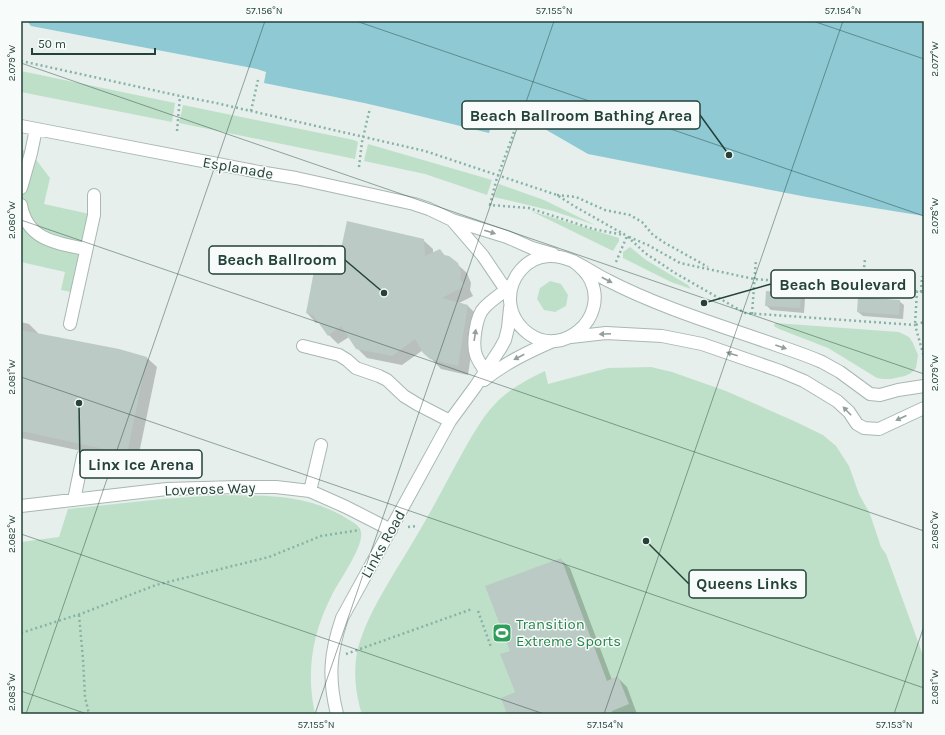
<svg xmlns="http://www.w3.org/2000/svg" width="945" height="735" font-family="Karla,sans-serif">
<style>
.green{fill:#bfe0c8}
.water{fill:#8ec9d4}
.shadow{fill:#0003}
.building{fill:#bbcac4}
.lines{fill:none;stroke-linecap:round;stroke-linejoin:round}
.minor-casing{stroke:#a8b8b2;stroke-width:14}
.path{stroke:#86b3a5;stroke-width:2.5;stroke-dasharray:2 3;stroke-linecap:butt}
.minor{stroke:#fff;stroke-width:12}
.oneway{fill:#92a09c}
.ticks{fill:none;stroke:#24423a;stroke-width:1;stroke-opacity:0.45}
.labels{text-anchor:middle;stroke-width:3;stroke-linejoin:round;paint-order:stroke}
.street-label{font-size:15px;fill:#24423a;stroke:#f7fbf9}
.leisure-label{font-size:15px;fill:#27864d;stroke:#f7fbf9;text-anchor:start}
.leader{fill:none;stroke:#24423a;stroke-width:1.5}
.callout-dot{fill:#24423a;stroke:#f7fbf9;stroke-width:1.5}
.callout{fill:#f7fbf9;stroke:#24423a;stroke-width:1.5}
.callout-label{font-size:16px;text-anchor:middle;font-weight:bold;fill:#24423a}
.neatline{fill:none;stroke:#24423a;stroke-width:1.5}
.ticks-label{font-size:10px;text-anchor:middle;fill:#24423a}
</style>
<rect width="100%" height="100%" fill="#e6efeb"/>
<path class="green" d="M 21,71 L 175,103 L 172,122 L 21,92 Z
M 183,105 L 354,140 L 358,142 L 355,159 L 179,123 Z
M 368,144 L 492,180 L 487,195 L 425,174 L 364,161 Z
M 21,149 L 31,153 L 50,178 L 44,204 L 94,215 L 76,293 L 61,290 L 65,272 L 21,262 Z
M 499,184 L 544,200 L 595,225 L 553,211 L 494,197 Z
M 531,211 L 619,238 L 619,241 L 613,251 Z
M 630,247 L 646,260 L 688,285 L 691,289 L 671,282 L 623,258 L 623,252 Z
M 550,281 L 561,284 L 568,295 L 566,306 L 555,312 L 544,310 L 537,299 L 540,288 Z
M 775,323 L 899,332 L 909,337 L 913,343 L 918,355 L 916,368 L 911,373 L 905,376 L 891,379 L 883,379 L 877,378 L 828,348 L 779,329 L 774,326 Z
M 651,367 L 672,372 L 726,391 L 794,421 L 823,435 L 836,446 L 849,466 L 859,494 L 870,514 L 881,547 L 886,554 L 924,658 L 924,714 L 362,714 C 355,694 353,668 358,648 C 369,609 397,570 417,535 C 434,507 448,478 464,450 C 473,434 482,418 494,405 C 509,389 526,380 545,371 L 548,384 L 608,368 Z
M 220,495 C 266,496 305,493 346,518 C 351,521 360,525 361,532 C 364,547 338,582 331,597 C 312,634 306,673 315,714 L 21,714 L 21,542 L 59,537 L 68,509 L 162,499 Z"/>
<path class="water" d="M 27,21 L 924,21 L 924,216 L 807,197 L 588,154 L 543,128 L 493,118 L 489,133 C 459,126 429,118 399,111 C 354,100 309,92 264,83 L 266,72 L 257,69 L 31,26 Z"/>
<path class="shadow" d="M 423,240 L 433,249 L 433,253 L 440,250 L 446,257 L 457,264 L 467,273 L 471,283 L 470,290 L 473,296 L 459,303 L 468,306 L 477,315 L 468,375 L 441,369 L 423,350 L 402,365 L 367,358 L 357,348 L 349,337 L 338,344 L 329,335 L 320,323 L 316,323 L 307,313 L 342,250 Z
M 800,294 L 805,299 L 804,313 L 771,310 L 766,305 Z
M 899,301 L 904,305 L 903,319 L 863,316 L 858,312 Z
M 21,322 L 29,324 L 38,333 L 38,335 L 119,350 L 147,358 L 157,367 L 137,463 L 21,438 Z
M 560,559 L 570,568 L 612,680 L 618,678 L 627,687 L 637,714 L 508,714 L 516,693 L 511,652 Z"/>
<path class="building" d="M 347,221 L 424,239 L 425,256 L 440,249 L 444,255 L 449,256 L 458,263 L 461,272 L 460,279 L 465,286 L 442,298 L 468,305 L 458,366 L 430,359 L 423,353 L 415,339 L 392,356 L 356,349 L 341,326 L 328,336 L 313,315 L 306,313 L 319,245 L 341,249 Z
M 766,291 L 801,293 L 800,308 L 765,306 Z
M 858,297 L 900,300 L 899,315 L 857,312 Z
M 21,330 L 119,349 L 147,357 L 127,454 L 21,431 Z
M 561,558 L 607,681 L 618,676 L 629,704 L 612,711 L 613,714 L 507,714 L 501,698 L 515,692 L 500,654 L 510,651 L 485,586 Z"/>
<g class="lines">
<defs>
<path id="minor" d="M 21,126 L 259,172 L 296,178 L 414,204 L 429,209 L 452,220 L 507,237 L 532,248 L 553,254
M 21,188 L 31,153 L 36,129
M 21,205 C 27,240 56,243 86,249
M 452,220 L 483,256 L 510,296
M 573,261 C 580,266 587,272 591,281 C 608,318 563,358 529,334 C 518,326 511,314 510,301 C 509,278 526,257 549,256 C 571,255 588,271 607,280 C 661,308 722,326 779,346 C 794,351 808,356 822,362 L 840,372 L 870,394 L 880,395 L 898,390 L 924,386
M 70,324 L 94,215 L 94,195
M 571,337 L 606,333 L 662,336 L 702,344 L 780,371 L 804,381 L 837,401 L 849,412 L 857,424 L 864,428 L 879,429 L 924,408
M 303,346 L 339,355 L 347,360 L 356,368 L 379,376 L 387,380 L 404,396 L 417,404 L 450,421
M 485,371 C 482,366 478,361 476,355 C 472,344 476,316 484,308 C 492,299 504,293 512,284
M 484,380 C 505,363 528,352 553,341
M 310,491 L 321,445
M 74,500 L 83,456
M 21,506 L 167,489 L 237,487 L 276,487 L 310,491 L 346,507 L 391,530
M 337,714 C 328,678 330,653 342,618 L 450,421 L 475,387 L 500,349 L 505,340 L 508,328 L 510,308"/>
</defs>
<use href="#minor" class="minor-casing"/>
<path class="path" d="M 21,61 L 180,96 L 216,103 L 425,151 L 557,195 L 574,206 L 627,236 L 645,253 L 675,273 L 745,313 L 915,325 L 924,357
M 251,111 L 258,80
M 177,131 L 180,96
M 514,132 L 496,181 L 490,205 L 529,208 L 593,229 L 624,235
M 359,167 L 362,142 L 370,108
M 557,195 L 576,197 L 605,210 L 630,215 L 642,222 L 653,235 L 665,243 L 708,267
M 629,237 L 648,245 L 680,263 L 754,279 L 924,292
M 616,262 L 627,236
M 862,287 L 865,259
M 917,291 L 915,325 L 924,322
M 921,292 L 922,276
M 752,314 L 756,259
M 408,527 L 418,526
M 478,611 L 491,647
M 79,615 L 83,659 L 85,697 L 89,714
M 21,633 L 83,613 L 156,585 L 269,557 L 321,536 L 360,530
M 346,654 L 472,609"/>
<use href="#minor" class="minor"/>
</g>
<defs><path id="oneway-solid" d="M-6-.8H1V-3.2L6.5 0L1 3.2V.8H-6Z"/></defs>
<g class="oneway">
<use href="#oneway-solid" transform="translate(490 232) rotate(17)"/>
<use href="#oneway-solid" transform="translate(607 280) rotate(28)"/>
<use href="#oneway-solid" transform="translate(605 334) rotate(177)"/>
<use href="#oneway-solid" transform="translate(475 335) rotate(-81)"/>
<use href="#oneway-solid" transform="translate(781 347) rotate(19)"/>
<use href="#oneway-solid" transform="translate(732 354) rotate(-162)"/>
<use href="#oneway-solid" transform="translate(519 357) rotate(153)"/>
<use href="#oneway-solid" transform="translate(847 411) rotate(-134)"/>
<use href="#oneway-solid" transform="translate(901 418) rotate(155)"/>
</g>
<path class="ticks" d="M 356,21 L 924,216M 813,21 L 924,59M 21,63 L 924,374M 21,220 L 924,531M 21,377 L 924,688M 21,534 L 544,714M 21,691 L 87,714M 26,714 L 265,21M 315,714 L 554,21M 604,714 L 843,21M 894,714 L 924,626"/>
<defs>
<symbol id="stadium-square" viewBox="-11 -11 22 22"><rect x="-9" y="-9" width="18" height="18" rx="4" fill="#2e9e5b" stroke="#f7fbf9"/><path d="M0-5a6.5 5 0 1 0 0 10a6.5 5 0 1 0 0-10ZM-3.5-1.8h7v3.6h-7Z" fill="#fff"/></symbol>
</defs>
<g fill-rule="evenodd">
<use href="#stadium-square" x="491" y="622" width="22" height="22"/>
</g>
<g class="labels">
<g class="street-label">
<text transform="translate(238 168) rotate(10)" y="5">Esplanade</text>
<text transform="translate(210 489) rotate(-2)" y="5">Loverose Way</text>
<text transform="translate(383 544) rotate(-61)" y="5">Links Road</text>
</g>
<g class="leisure-label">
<text x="516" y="629">Transition<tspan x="516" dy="17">Extreme Sports</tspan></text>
</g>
</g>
<path class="leader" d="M729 155L700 115M384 293L345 260M704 303L771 284M79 403L80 464M646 541L689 584"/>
<g class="callout-dot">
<circle cx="729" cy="155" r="4"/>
<circle cx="384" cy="293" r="4"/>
<circle cx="704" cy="303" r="4"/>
<circle cx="79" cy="403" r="4"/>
<circle cx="646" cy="541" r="4"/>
</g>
<g class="callout">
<rect x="462" y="101" width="238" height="28" rx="4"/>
<rect x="209" y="246" width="136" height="28" rx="4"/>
<rect x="771" y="270" width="144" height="28" rx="4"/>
<rect x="80" y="450" width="122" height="28" rx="4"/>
<rect x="689" y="570" width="117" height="28" rx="4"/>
</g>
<g class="callout-label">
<text x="581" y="121">Beach Ballroom Bathing Area</text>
<text x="277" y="265">Beach Ballroom</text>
<text x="843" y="290">Beach Boulevard</text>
<text x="141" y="470">Linx Ice Arena</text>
<text x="747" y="589">Queens Links</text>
</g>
<rect width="945" height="735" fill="none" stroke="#f7fbf9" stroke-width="44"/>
<path d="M32 48v6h123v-6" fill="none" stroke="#24423a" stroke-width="2"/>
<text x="38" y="48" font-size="12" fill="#24423a" stroke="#f7fbf9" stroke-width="3" paint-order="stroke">50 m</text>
<rect x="22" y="22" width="901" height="691" class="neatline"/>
<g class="ticks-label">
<text x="264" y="14">57.156°N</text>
<text x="554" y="14">57.155°N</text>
<text x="843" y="14">57.154°N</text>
<text transform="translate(934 59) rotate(-90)" y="4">2.077°W</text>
<text transform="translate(11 63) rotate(-90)" y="4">2.079°W</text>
<text transform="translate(934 216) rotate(-90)" y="4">2.078°W</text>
<text transform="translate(11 220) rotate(-90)" y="4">2.080°W</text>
<text transform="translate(934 373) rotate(-90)" y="4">2.079°W</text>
<text transform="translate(11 377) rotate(-90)" y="4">2.081°W</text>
<text transform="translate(934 530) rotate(-90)" y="4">2.080°W</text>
<text transform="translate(11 534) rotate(-90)" y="4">2.082°W</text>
<text transform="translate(934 687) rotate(-90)" y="4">2.081°W</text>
<text transform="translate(11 692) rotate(-90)" y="4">2.083°W</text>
<text x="316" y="728">57.155°N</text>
<text x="605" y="728">57.154°N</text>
<text x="894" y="728">57.153°N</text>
</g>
</svg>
